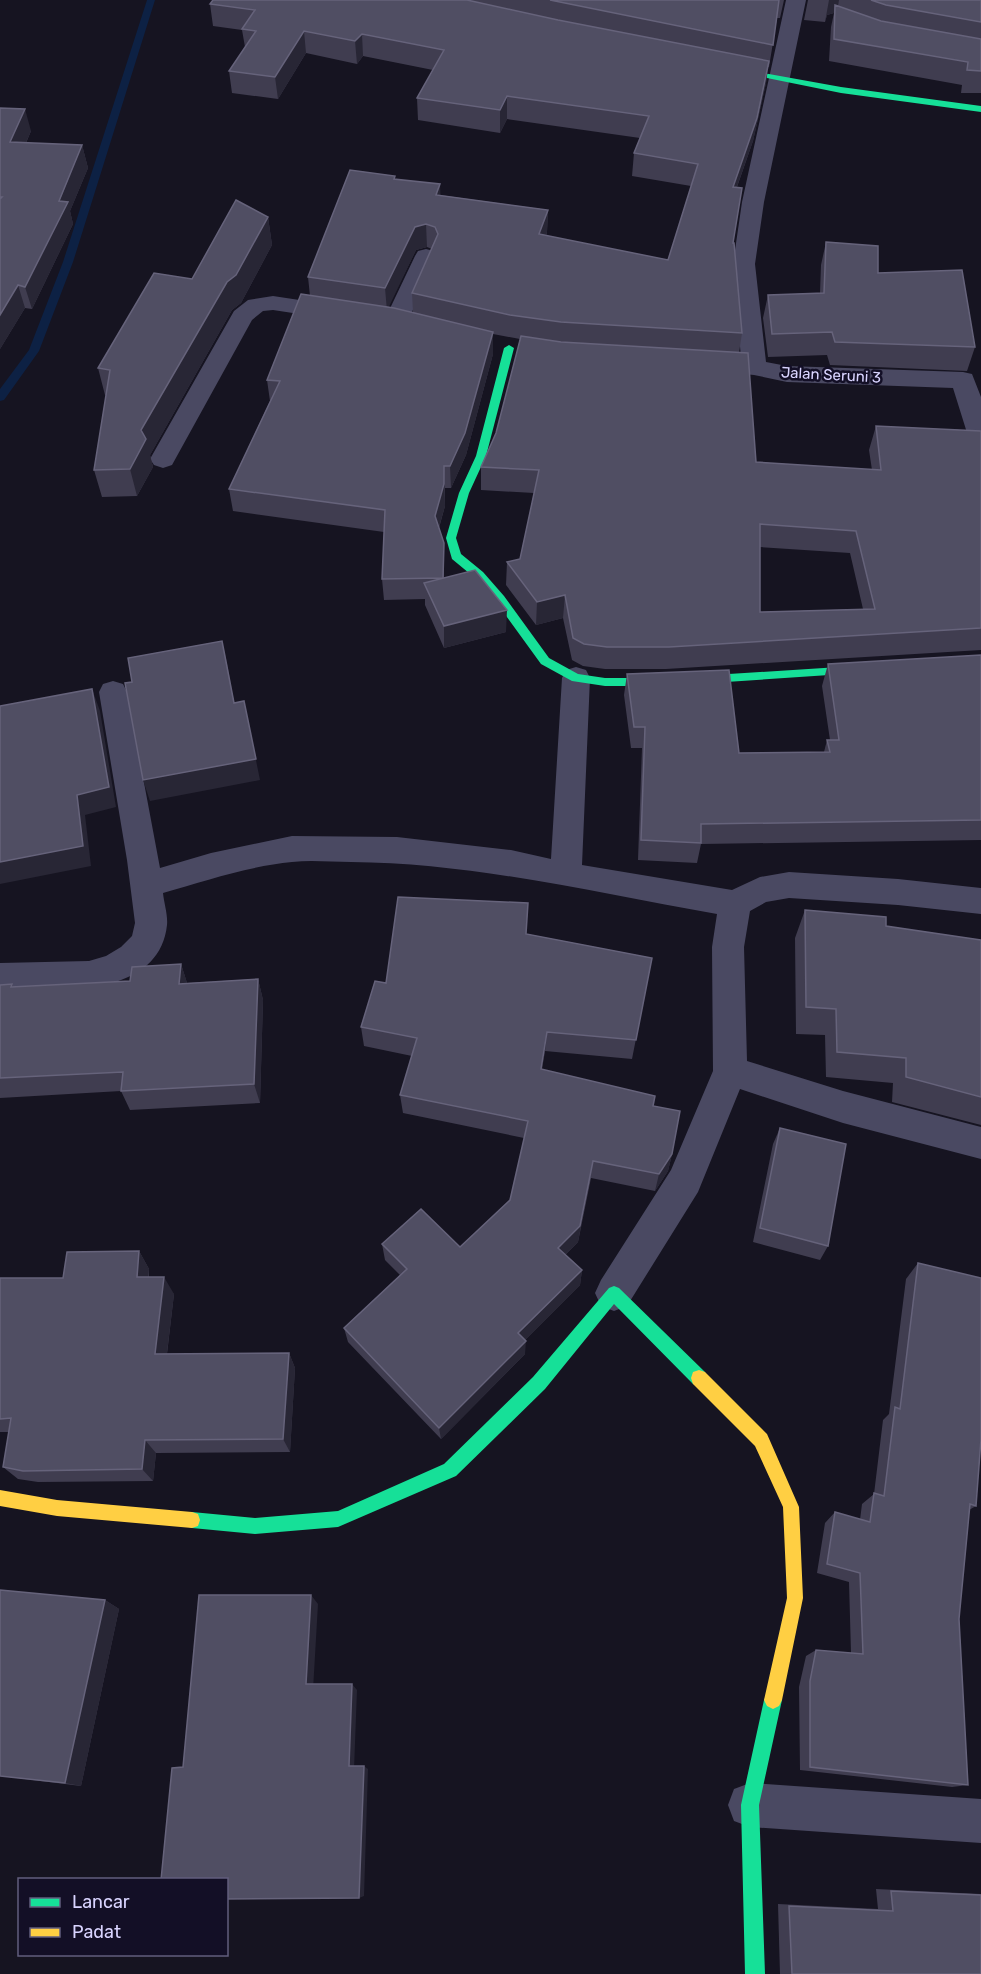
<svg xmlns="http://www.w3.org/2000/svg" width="981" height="1974" font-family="Rubik,sans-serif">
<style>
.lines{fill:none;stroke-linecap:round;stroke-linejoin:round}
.stream{fill:#0d2144;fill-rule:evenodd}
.street{fill:#4a4962;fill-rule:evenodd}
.fast{fill:#16e098;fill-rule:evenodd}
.slow{fill:#ffcf43;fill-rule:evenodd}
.wall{fill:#403d50;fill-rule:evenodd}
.shaded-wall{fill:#282635}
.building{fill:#504e63;stroke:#66637b;stroke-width:1.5;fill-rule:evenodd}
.labels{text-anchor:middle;stroke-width:5;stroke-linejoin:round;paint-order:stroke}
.far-street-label{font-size:15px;fill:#d9d4ff;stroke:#130f26}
</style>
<rect width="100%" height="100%" fill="#161421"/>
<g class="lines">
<path class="stream" d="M 147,0 L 155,0 L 73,262 L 39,351 L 4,400 L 0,401 L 0,389 L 29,350 L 63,262 Z"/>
<path class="street" d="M 786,0 L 806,0 L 764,202 L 755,264 L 766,362 L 787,366 L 963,372 L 972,374 L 981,397 L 981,444 L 972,442 L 968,436 L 953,388 L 787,382 L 754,375 L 695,369 L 692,364 L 695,359 L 704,356 L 741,358 L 733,264 L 742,202 Z
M 426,249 L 434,251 L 437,256 L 408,321 L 404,326 L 396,328 L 388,326 L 384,321 L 415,256 L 418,251 Z
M 273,296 L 339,306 L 347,308 L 351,313 L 347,318 L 339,320 L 273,310 L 263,311 L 252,320 L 172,465 L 163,468 L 154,465 L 150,459 L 234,311 L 248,300 Z
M 576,667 L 586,670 L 590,678 L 582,865 L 732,890 L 760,877 L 789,872 L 898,879 L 981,888 L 981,914 L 898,905 L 789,898 L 766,902 L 750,911 L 744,947 L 747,1061 L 843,1091 L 981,1127 L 981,1159 L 843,1123 L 740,1089 L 698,1192 L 627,1306 L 614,1311 L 601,1306 L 595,1293 L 601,1280 L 671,1170 L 713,1071 L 712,947 L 717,914 C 596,893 475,863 351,862 C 332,862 311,860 292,862 C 250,866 204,881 163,893 C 164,903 168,915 167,925 C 159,1000 53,990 0,991 L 0,963 L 89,961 L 106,956 L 121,947 L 132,936 L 135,923 L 127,860 L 99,692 L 103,684 L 113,681 L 123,684 L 127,692 L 160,868 L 211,853 L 292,836 L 397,837 L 511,850 L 551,859 L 562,678 L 566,670 Z
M 750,1783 L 981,1799 L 981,1843 L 750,1827 L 734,1821 L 728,1805 L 734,1789 Z"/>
<path class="fast" d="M 719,65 L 841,87 L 981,106 L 981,112 L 841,93 L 722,69 L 718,67 Z
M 509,345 L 514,348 L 486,456 L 469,493 L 456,538 L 461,554 L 483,572 L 504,596 L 549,658 L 578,674 L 605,678 L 666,678 L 870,665 L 876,669 L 874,672 L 666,686 L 605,686 L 572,681 L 541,664 L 496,602 L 475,578 L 452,559 L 446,538 L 459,493 L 476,456 L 504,348 Z
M 614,1286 L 619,1288 L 705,1372 L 707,1378 L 705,1384 L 699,1386 L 693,1384 L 614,1304 L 545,1389 L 456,1476 L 338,1527 L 255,1534 L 192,1528 L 186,1526 L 184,1520 L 186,1514 L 192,1512 L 255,1518 L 338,1511 L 444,1464 L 533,1377 L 609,1288 Z
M 773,1691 L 779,1694 L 782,1700 L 759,1805 L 765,1974 L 745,1974 L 741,1805 L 764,1700 L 767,1694 Z"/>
<path class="slow" d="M 699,1370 L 705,1372 L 767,1434 L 799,1507 L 803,1598 L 782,1700 L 779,1706 L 773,1709 L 767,1706 L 764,1700 L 787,1598 L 783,1507 L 755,1446 L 693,1384 L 691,1378 L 693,1372 Z
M 0,1490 L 57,1500 L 192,1512 L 198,1514 L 200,1520 L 198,1526 L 192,1528 L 57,1516 L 0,1506 Z"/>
</g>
<path class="wall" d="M 213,0 L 784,0 L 780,18 L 777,18 L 769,67 L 768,67 L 766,83 L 753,141 L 737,187 L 733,243 L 742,333 L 739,353 L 756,462 L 872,470 L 869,450 L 876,426 L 981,431 L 981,650 L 666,669 L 605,669 L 583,666 L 572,660 L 563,618 L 536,625 L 506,585 L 507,562 L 520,559 L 534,493 L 481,490 L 481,467 L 496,433 L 520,339 L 493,334 L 493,354 L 466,455 L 451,488 L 445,488 L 445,506 L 439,528 L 444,543 L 444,578 L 506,632 L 444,648 L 425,605 L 425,599 L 384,600 L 382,579 L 384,532 L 233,511 L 229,489 L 270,401 L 267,380 L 310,296 L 308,277 L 395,179 L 440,195 L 548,210 L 547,232 L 546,236 L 668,260 L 691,186 L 632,176 L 634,153 L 640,138 L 507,119 L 500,133 L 418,120 L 417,98 L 433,70 L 363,56 L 357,64 L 306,53 L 278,99 L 232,93 L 229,71 L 245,47 L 242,30 L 213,26 L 210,4 ZM 427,247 L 432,249 L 412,293 L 413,312 L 388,307 L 416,250 ZM 760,547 L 850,553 L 863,609 L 760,612 Z
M 808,0 L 981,0 L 981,93 L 961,93 L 962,85 L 829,61 L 831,27 L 834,13 L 827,15 L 825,22 L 804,20 Z
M 0,108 L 31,131 L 26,143 L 82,145 L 88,168 L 70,211 L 73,224 L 32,309 L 25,308 L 0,349 Z
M 268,217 L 272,245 L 241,303 L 232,310 L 150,455 L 153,467 L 137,496 L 102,497 L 94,470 L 106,395 L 105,395 L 98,368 L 192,279 Z
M 826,242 L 878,273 L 975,347 L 967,371 L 830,365 L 827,355 L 768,357 L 763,318 L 768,295 L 820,293 L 821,265 Z
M 981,655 L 981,840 L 701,844 L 697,863 L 638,860 L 642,748 L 631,748 L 624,695 L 627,674 L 739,753 L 824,752 L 827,740 L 830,740 L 822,686 L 828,664 Z
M 805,910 L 886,926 L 981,940 L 981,1125 L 892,1102 L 893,1083 L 826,1077 L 825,1035 L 796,1034 L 795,938 Z
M 527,934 L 652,958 L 632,1059 L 545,1051 L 542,1069 L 653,1106 L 672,1154 L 668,1171 L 655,1191 L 591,1178 L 578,1242 L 565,1255 L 582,1270 L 580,1285 L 525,1340 L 525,1354 L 441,1439 L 348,1342 L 344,1328 L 400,1275 L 385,1260 L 382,1244 L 460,1247 L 510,1200 L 524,1138 L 403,1113 L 400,1095 L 412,1056 L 364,1046 L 361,1027 L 386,983 Z
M 181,964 L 187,983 L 258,979 L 263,1000 L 260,1103 L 130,1110 L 121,1091 L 0,1098 L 0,985 L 12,984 L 13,987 L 130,981 Z
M 780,1128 L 828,1246 L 820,1260 L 753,1242 L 773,1144 Z
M 139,1251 L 149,1269 L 149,1277 L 174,1294 L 167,1354 L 289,1353 L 295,1368 L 290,1452 L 156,1453 L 153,1481 L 38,1482 L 18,1479 L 3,1467 L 9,1432 L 0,1432 L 0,1278 L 63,1278 Z
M 918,1263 L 976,1506 L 969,1510 L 959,1619 L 968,1785 L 952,1787 L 800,1770 L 799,1687 L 806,1656 L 816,1650 L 851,1653 L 849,1582 L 817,1573 L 825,1523 L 835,1512 L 860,1520 L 862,1504 L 874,1494 L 883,1420 L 889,1414 L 906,1279 Z
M 0,1590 L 105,1600 L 119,1609 L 81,1786 L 0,1776 Z
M 876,1889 L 981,1894 L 981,1974 L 780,1974 L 778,1904 L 878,1909 Z"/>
<path class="shaded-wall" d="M 829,0 L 839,0 L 837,12 L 835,5 L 834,13 L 827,15 L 825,22 Z
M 304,31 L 306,53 L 278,99 L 275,77 Z
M 362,34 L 363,56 L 357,64 L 355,41 Z
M 769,61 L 766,83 L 753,141 L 729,209 L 733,187 Z
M 507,96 L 507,119 L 500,133 L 500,110 Z
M 25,109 L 31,131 L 16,165 L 10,142 Z
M 82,145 L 88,168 L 70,211 L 73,224 L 32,309 L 25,287 Z
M 440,184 L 441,206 L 436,195 Z
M 548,210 L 547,232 L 538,257 L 539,234 Z
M 268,217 L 272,245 L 241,303 L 232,310 L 150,455 L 153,467 L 137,496 L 130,469 L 141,430 L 227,282 Z
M 426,224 L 427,247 L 416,250 L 387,311 L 385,288 L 415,227 Z
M 18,285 L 25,308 L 0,349 L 0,315 Z
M 493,332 L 493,354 L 466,455 L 451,488 L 450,466 Z
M 444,466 L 445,506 L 436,537 L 435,516 Z
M 565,595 L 563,618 L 536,625 L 537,602 Z
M 507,610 L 506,632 L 444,648 L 444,626 Z
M 222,641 L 227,663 L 238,724 L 234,703 Z
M 92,689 L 100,711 L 116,807 L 85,815 L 91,866 L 0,884 L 0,862 Z
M 244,701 L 260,780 L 150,801 L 143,780 Z
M 181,964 L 188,986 L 179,984 Z
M 258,979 L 263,1000 L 260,1103 L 254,1084 Z
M 547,1032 L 545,1051 L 539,1087 L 541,1069 Z
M 672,1154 L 668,1171 L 655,1191 L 659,1174 Z
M 593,1161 L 578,1242 L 556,1263 L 558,1248 Z
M 139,1251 L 149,1269 L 147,1294 L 137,1277 Z
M 582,1270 L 580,1285 L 518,1347 L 518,1333 Z
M 164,1277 L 174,1294 L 165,1369 L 155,1354 Z
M 526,1341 L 525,1354 L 441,1439 L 439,1428 Z
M 289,1353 L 295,1368 L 290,1452 L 283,1439 Z
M 145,1440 L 156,1453 L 153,1481 L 142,1469 Z
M 311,1595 L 318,1604 L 313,1690 L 306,1684 Z
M 105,1600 L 119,1609 L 81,1786 L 65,1783 Z
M 352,1684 L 357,1690 L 354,1770 L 349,1766 Z
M 364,1766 L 368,1769 L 364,1896 L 359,1898 Z"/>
<path class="building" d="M 213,0 L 467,0 L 558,20 L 769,61 L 757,118 L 733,187 L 742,188 L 733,243 L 734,243 L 742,333 L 561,322 L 510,315 L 412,293 L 438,234 L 435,227 L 426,224 L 415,227 L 385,288 L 308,277 L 350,170 L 395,176 L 394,179 L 440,184 L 436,195 L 548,210 L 539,234 L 668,260 L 698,164 L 634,153 L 649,116 L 507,96 L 500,110 L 417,98 L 444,50 L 362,34 L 355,41 L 304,31 L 275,77 L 229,71 L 256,31 L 242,29 L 255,10 L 210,4 Z
M 550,0 L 779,0 L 773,45 Z
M 871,0 L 981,0 L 981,22 L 886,5 Z
M 835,5 L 881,21 L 981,39 L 981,71 L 967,70 L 968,62 L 834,39 Z
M 0,108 L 25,109 L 10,142 L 82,145 L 59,201 L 68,202 L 25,287 L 18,285 L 0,315 L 0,199 L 2,197 L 0,197 Z
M 236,200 L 268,217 L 236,275 L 227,282 L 141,430 L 146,439 L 130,469 L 94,470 L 110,370 L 98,368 L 154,273 L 192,279 Z
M 826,242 L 878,246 L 878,273 L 962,270 L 975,347 L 835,342 L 832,332 L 772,334 L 768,295 L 824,293 Z
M 301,294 L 394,308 L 493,332 L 465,433 L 450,466 L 444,466 L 444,484 L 435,516 L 444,543 L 443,578 L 382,579 L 385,510 L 229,489 L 280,381 L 267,380 Z
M 521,336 L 561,342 L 748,353 L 756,462 L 881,470 L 876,426 L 981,431 L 981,628 L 669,647 L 607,647 L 584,644 L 573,638 L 565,595 L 537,602 L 507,562 L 520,559 L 539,470 L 481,467 L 496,433 ZM 760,524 L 856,531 L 875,609 L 760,612 Z
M 475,570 L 507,610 L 444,626 L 424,583 Z
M 222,641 L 234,703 L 244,701 L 256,759 L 143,780 L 125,683 L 132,682 L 128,658 Z
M 981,655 L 981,820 L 701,824 L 701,843 L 641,840 L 645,727 L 634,727 L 627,674 L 729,670 L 739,753 L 830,752 L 827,740 L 839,740 L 828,664 Z
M 92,689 L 109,787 L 77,795 L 83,846 L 0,862 L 0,706 Z
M 398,897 L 528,903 L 526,934 L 652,958 L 636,1040 L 547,1032 L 541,1069 L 655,1096 L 653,1106 L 680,1111 L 672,1154 L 659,1174 L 593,1161 L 580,1226 L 558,1248 L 582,1270 L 518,1333 L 526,1341 L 439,1428 L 344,1328 L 407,1269 L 382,1244 L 421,1209 L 460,1247 L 510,1200 L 528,1121 L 400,1095 L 417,1038 L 361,1027 L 375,981 L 386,983 Z
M 805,910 L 886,917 L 886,926 L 981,940 L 981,1097 L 906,1077 L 906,1058 L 837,1052 L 836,1009 L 806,1007 Z
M 181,964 L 179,984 L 258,979 L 254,1084 L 121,1091 L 123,1072 L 0,1078 L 0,985 L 12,984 L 11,987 L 130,981 L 132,967 Z
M 780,1128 L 846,1144 L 828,1246 L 760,1228 Z
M 139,1251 L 137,1277 L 164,1277 L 155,1354 L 289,1353 L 283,1439 L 145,1440 L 142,1469 L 23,1471 L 3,1467 L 11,1418 L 0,1419 L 0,1278 L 63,1278 L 67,1252 Z
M 918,1263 L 981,1278 L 981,1439 L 976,1506 L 970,1504 L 959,1619 L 968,1785 L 810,1767 L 810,1681 L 816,1650 L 863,1654 L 860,1573 L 827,1564 L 835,1512 L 870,1522 L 874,1493 L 884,1496 L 895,1407 L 900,1409 Z
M 0,1590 L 105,1600 L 65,1783 L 0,1776 Z
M 199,1595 L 311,1595 L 306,1684 L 352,1684 L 349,1766 L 364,1766 L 359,1898 L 226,1899 L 226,1880 L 161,1880 L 172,1768 L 183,1767 Z
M 891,1891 L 981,1895 L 981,1974 L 792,1974 L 789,1906 L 893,1911 Z"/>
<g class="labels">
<g class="far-street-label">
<text transform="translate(831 375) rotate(3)" y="5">Jalan Seruni 3</text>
</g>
</g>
<rect x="18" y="1878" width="210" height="78" fill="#130f26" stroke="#625e7d" stroke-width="1.5"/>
<rect x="30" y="1898" width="30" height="9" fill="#16e098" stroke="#625e7d" stroke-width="1.5"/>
<text x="72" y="1908" font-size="18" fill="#d9d4ff">Lancar</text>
<rect x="30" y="1928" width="30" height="9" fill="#ffcf43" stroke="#625e7d" stroke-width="1.5"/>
<text x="72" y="1938" font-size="18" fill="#d9d4ff">Padat</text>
</svg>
